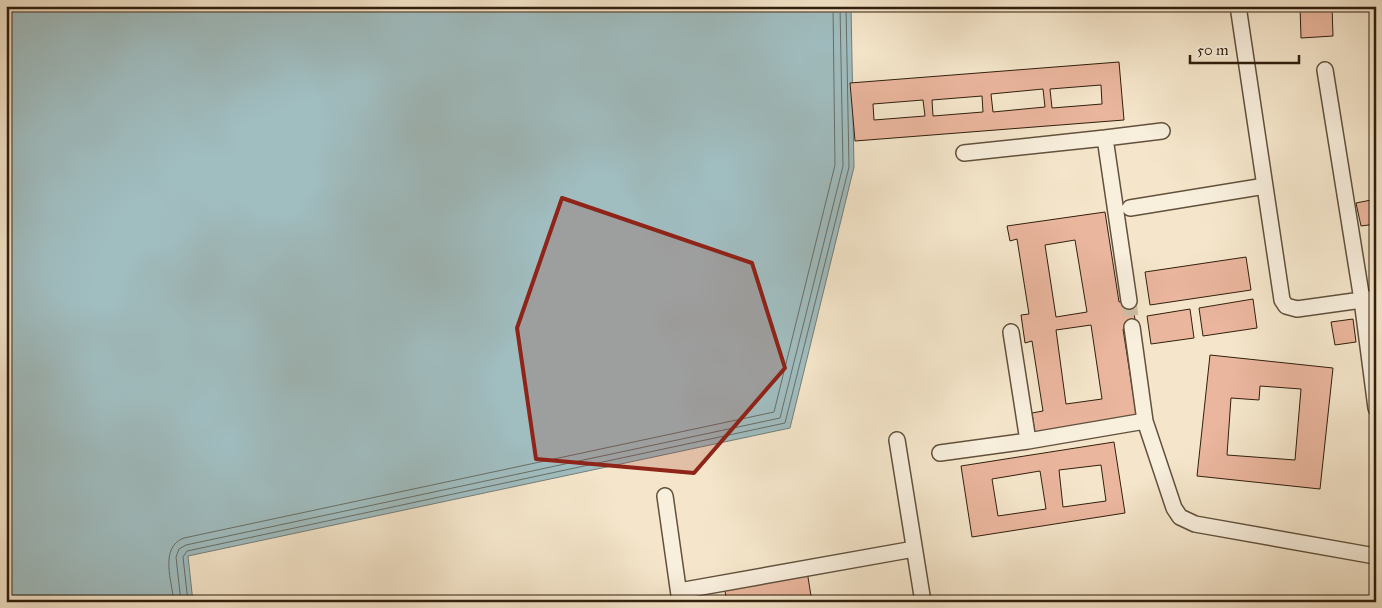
<svg xmlns="http://www.w3.org/2000/svg" width="1382" height="608" font-family="'IM FELL Great Primer',serif">
<style>
.water{fill:#a0bdc0;stroke:#747e78}
.lines{fill:none;stroke-linecap:round;stroke-linejoin:round}
.shore{stroke:#686e66;stroke-width:1}
.building{fill:#eab69e;stroke:#311f0d;fill-rule:evenodd}
.minor-tunnel{stroke:#cebea5;stroke-width:15;stroke-dasharray:15 8;stroke-linecap:butt}
.minor-casing{stroke:#62513c;stroke-width:18}
.minor{stroke:#f8efdd;stroke-width:15}
.marked{fill:#8f2418;fill-opacity:0.2;stroke:#8f2418;stroke-width:4;stroke-linejoin:round}
</style>
<rect width="100%" height="100%" fill="#f5e6cb"/>
<filter id="stains"><feTurbulence type="fractalNoise" baseFrequency=".004" numOctaves="4"/><feColorMatrix values="0 0 0 0 .2 0 0 0 0 .09 0 0 0 0 .02 0 0 0 .5 -.17"/></filter>
<radialGradient id="worn" r=".72"><stop offset=".6" stop-color="#630" stop-opacity="0"/><stop offset="1" stop-color="#630" stop-opacity=".3"/></radialGradient>
<path class="water" d="M 6,6 L 851,6 L 854,167 L 790,428 L 188,556 L 193,602 L 6,602 Z"/>
<g class="lines">
<path class="shore" d="M 174,602 C 172,582 159,547 184,538 L 774,412 L 835,165 L 833,6
M 181,602 L 176,557 L 179,549 L 186,545 L 780,418 L 843,166 L 840,6
M 188,602 L 183,557 L 187,551 L 785,423 L 849,167 L 846,6"/>
</g>
<path class="building" d="M 1300,6 L 1332,6 L 1333,36 L 1301,38 Z
M 1119,62 L 1124,120 L 855,141 L 850,83 ZM 1101,85 L 1102,104 L 1052,108 L 1050,89 ZM 1043,89 L 1045,107 L 993,112 L 991,94 ZM 982,96 L 983,112 L 933,116 L 932,100 ZM 923,100 L 925,116 L 874,120 L 873,104 Z
M 1376,199 L 1376,224 L 1361,226 L 1356,203 Z
M 1105,212 L 1119,302 L 1132,300 L 1136,326 L 1123,329 L 1137,419 L 1035,434 L 1032,413 L 1043,411 L 1032,341 L 1025,343 L 1021,315 L 1029,314 L 1017,239 L 1010,241 L 1007,226 ZM 1075,240 L 1087,312 L 1056,317 L 1045,245 ZM 1091,325 L 1102,399 L 1066,404 L 1056,330 Z
M 1246,257 L 1251,290 L 1150,305 L 1145,272 Z
M 1253,299 L 1257,328 L 1203,336 L 1199,308 Z
M 1190,309 L 1194,338 L 1151,344 L 1147,316 Z
M 1353,319 L 1356,342 L 1335,345 L 1331,322 Z
M 1210,355 L 1333,368 L 1320,489 L 1197,476 ZM 1260,386 L 1301,389 L 1295,460 L 1227,455 L 1231,398 L 1259,400 Z
M 1114,442 L 1125,513 L 972,537 L 961,466 ZM 1101,465 L 1106,501 L 1063,507 L 1059,470 ZM 1040,471 L 1046,509 L 998,516 L 992,479 Z
M 807,571 L 812,602 L 727,602 L 724,586 Z"/>
<g class="lines">
<path class="minor-tunnel" d="M 1129,301 L 1132,327"/>
<defs>
<path id="minor" d="M 1238,6 L 1282,300 L 1286,306 L 1297,309 L 1376,298
M 1325,70 L 1362,300 L 1376,408
M 1105,138 L 1162,131
M 964,153 L 1105,138 L 1129,301
M 1130,208 L 1265,186
M 1132,327 L 1145,421 L 1174,508 L 1180,517 L 1195,524 L 1375,556
M 1011,332 L 1028,441
M 897,440 L 923,602
M 940,453 L 1028,441 L 1145,421
M 665,496 L 680,602
M 679,591 L 914,549"/>
</defs>
<use href="#minor" class="minor-casing"/>
<use href="#minor" class="minor"/>
</g>
<path class="marked" d="M 562,198 L 752,263 L 785,368 L 694,473 L 536,459 L 517,328 Z"/>
<rect width="1382" height="608" fill="none" stroke="#f5e6cb" stroke-width="25"/>
<rect x="8" y="8" width="1367" height="593" fill="none" stroke="#311f0d" stroke-width="2.5"/>
<rect x="12" y="12" width="1357" height="583" fill="none" stroke="#311f0d"/>
<path d="M1190 55v8h109v-8" fill="none" stroke="#311f0d" stroke-width="2.5"/>
<text x="1197" y="55" font-size="15" fill="#311f0d" stroke="#f8efdd" stroke-width="4" paint-order="stroke">50 m</text>
<rect width="100%" height="100%" filter="url(#stains)"/>
<rect width="100%" height="100%" fill="url(#worn)"/>
</svg>
